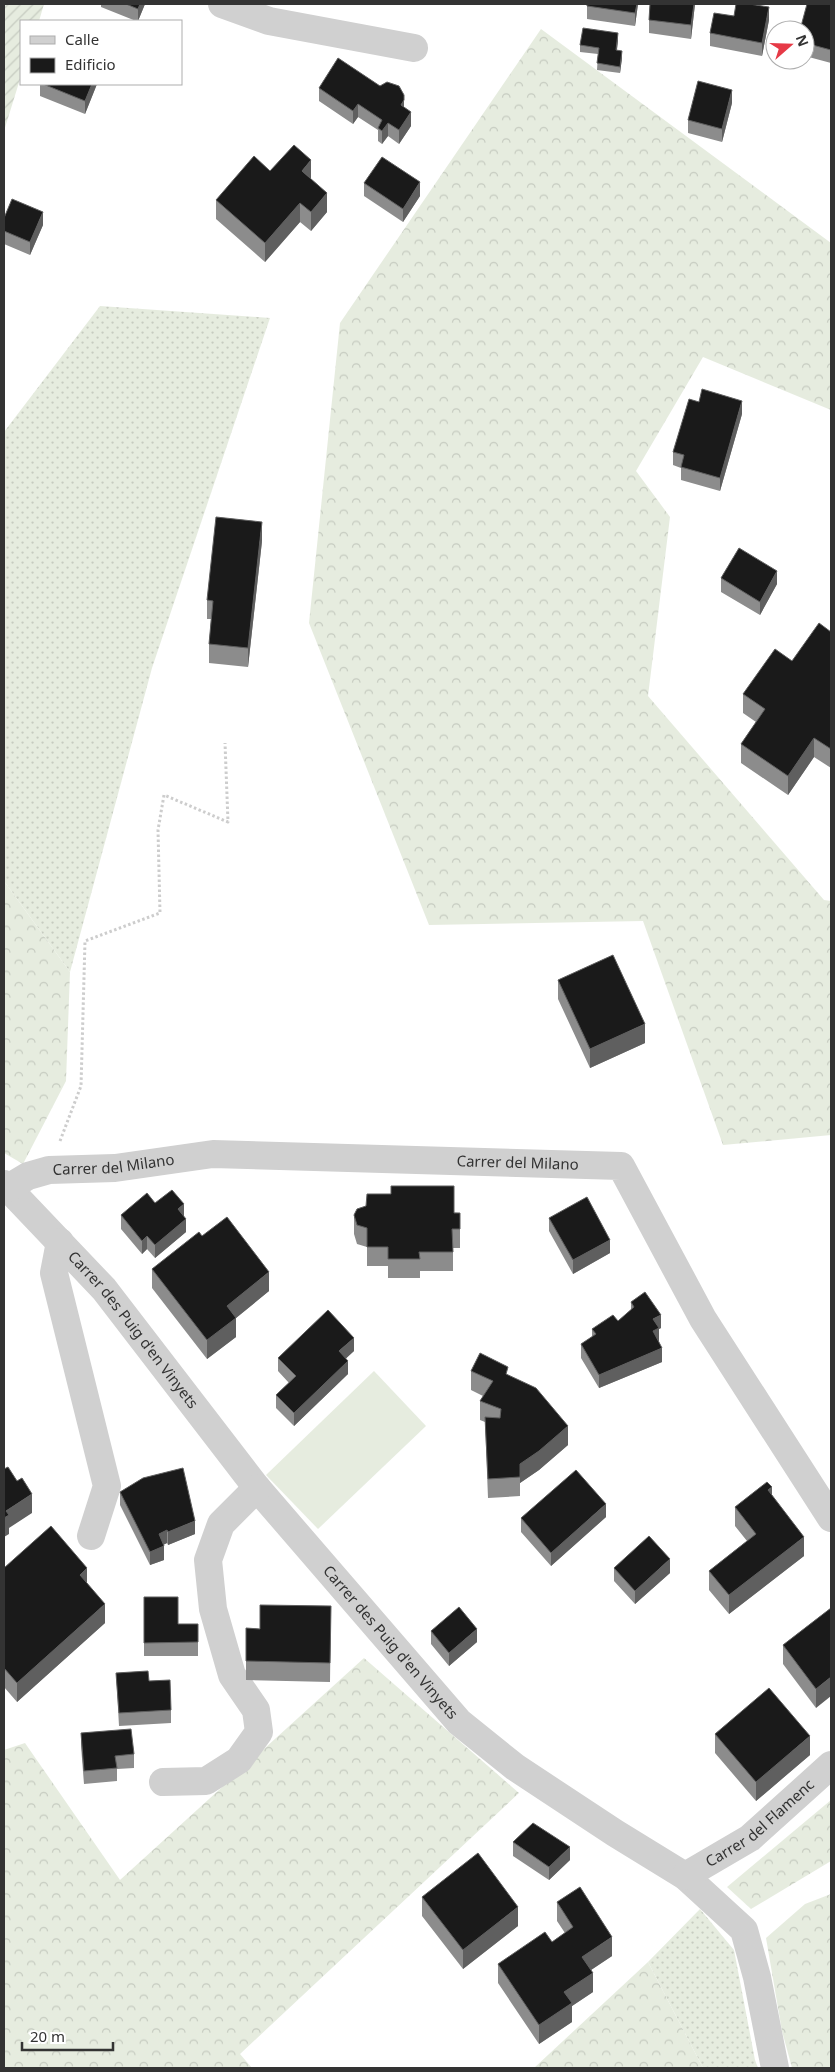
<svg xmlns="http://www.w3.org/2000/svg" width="835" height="2072" font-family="'Noto Sans',sans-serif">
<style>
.grass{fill:url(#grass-dots)}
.forest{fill:url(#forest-crowns)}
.garden{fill:url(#garden-furrows)}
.pitch{fill:#e6ecdf}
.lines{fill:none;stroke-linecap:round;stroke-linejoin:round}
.path{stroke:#cdcdcd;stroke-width:3;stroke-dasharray:2.5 2.5;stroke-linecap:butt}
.minor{stroke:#d0d0d0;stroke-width:28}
.wall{fill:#8c8c8c}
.shaded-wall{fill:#5f5f5f}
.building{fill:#1a1a1a;stroke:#5f5f5f}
.labels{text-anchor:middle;stroke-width:5;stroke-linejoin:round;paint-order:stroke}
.street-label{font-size:15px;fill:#333;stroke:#fff}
</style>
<defs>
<pattern id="grass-dots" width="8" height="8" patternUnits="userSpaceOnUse" patternTransform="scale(1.25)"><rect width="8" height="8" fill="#e6ecdf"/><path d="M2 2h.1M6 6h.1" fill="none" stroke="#c6cbc0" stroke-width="1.8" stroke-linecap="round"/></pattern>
<pattern id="forest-crowns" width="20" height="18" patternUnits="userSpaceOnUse" patternTransform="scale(1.25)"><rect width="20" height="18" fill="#e6ecdf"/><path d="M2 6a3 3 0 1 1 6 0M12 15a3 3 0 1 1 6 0" fill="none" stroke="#c6cbc0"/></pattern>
<pattern id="garden-furrows" width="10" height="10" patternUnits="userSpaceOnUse" patternTransform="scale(1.25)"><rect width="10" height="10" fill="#e6ecdf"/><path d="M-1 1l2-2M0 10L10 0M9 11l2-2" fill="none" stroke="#c6cbc0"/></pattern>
</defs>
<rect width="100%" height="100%" fill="#fff"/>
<path class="grass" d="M 100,306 L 270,318 L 152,668 L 70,972 L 4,881 L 4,432 Z
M 700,1909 L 734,1950 L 755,2060 L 758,2068 L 703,2068 L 648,1962 Z"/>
<path class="forest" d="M 541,29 L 831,243 L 831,410 L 703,357 L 636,471 L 670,517 L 648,696 L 824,900 L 831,901 L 831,1135 L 723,1145 L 643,921 L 429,925 L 309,623 L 340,323 Z
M 4,881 L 70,972 L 66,1081 L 23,1164 L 4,1153 Z
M 364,1658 L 519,1793 L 240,2054 L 252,2068 L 4,2068 L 4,1750 L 25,1743 L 120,1880 Z
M 831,1800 L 831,1861 L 751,1909 L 727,1887 Z
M 831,1894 L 831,2068 L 792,2068 L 782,2031 L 766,1938 L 805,1904 Z
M 648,1962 L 703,2068 L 534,2068 Z"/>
<path class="garden" d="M 4,4 L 44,4 L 39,21 L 21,21 L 21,76 L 4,131 Z"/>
<path class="pitch" d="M 374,1371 L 426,1426 L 318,1529 L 266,1475 Z"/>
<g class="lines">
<path class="path" d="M 60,1141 L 81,1086 L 85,941 L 160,913 L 158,830 L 164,795 L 228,822 L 225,743"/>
<g class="minor">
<path d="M 222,4 L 269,21 L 414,48"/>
<path id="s1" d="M 4,1184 L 104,1289 L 257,1488 L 459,1722 L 515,1767 L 615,1833 L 685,1876 L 744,1930 L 757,1977 L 775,2068"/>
<path id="s2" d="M 8,1188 L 28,1176 L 49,1170 L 115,1168 L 213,1154 L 621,1166 L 703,1319 L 831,1518"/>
<path d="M 60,1242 L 54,1273 L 107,1486 L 91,1536"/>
<path d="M 163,1782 L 206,1781 L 239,1760 L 259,1732 L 256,1710 L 232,1675 L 213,1609 L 208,1560 L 221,1524 L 257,1488"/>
<path id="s3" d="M 685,1876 L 750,1838 L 831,1765"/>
</g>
</g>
<path class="wall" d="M 101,4 L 145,4 L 138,21 L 136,21 L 101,7 Z
M 587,4 L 638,4 L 635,26 L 587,19 Z
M 650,4 L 695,4 L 691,39 L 649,33 L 649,20 Z
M 831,4 L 831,63 L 805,56 L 805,30 Z
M 769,20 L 762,56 L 710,46 L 710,33 Z
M 618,40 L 617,50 L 622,58 L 620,73 L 597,70 L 598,54 L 580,52 L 580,45 Z
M 40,84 L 97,84 L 85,114 L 40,96 Z
M 319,88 L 404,108 L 411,126 L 399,144 L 388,136 L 382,144 L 378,141 L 378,130 L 358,117 L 353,124 L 319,101 Z
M 732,103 L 722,142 L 688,133 L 688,120 Z
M 270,171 L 311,179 L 327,212 L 311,231 L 300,222 L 265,262 L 216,219 L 216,200 Z
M 364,183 L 420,196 L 403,222 L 364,196 Z
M 4,218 L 43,225 L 30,255 L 4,244 Z
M 742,414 L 720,491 L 681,480 L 681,468 L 673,465 L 673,452 Z
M 262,541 L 248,667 L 209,663 L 209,644 L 211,619 L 207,619 L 207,600 Z
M 721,578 L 777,584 L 760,615 L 721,592 Z
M 831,632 L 831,768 L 814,757 L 788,795 L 741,763 L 741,744 L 756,722 L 743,713 L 743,694 L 792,661 Z
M 558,980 L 645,1043 L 590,1068 L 558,999 Z
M 155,1203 L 184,1217 L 186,1232 L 155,1258 L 147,1249 L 142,1254 L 121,1229 L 121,1215 Z
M 366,1206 L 460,1213 L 460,1248 L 453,1248 L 453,1271 L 420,1271 L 420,1278 L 388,1278 L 388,1266 L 367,1266 L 367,1247 L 357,1244 L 354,1234 L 354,1215 Z
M 549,1218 L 610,1253 L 573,1274 L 549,1231 Z
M 202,1236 L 269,1291 L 236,1318 L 236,1337 L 207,1359 L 152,1288 L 152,1269 Z
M 631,1302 L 661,1328 L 659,1329 L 659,1341 L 662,1362 L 599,1388 L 581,1358 L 581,1344 L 592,1337 L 592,1329 L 618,1321 L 631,1310 Z
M 354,1351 L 346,1358 L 348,1374 L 294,1426 L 276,1408 L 276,1395 L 289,1383 L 278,1371 L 278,1358 Z
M 471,1371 L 508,1375 L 568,1445 L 539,1470 L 520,1483 L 520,1496 L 488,1498 L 485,1422 L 480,1420 L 480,1401 L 483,1396 L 471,1390 Z
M 120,1492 L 195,1534 L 168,1545 L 167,1543 L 163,1545 L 164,1560 L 150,1565 L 120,1505 Z
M 772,1495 L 804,1556 L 729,1614 L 709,1590 L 709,1571 L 747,1541 L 735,1526 L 735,1507 Z
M 606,1517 L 551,1566 L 521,1532 L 521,1518 Z
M 4,1568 L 87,1583 L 105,1623 L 17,1702 L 4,1687 Z
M 614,1568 L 670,1573 L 635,1604 L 614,1581 Z
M 144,1597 L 178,1624 L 198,1624 L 198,1656 L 144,1656 Z
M 331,1606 L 330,1682 L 246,1680 L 246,1628 L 260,1629 Z
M 831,1608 L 816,1708 L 783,1664 L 783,1645 Z
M 431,1631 L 477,1642 L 449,1666 L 431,1644 Z
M 116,1673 L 149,1681 L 171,1710 L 171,1723 L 119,1726 Z
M 81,1733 L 134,1754 L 134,1768 L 117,1769 L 117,1781 L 84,1784 L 81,1746 Z
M 715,1734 L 810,1755 L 756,1801 L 715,1753 Z
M 513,1842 L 570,1860 L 549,1880 L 513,1856 Z
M 422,1897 L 518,1926 L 463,1969 L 422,1916 Z
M 557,1902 L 612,1956 L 591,1970 L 593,1992 L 572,2006 L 572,2022 L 539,2044 L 498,1983 L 498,1964 L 552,1942 L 565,1933 L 557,1921 Z"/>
<path class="shaded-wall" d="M 140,4 L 145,4 L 138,21 L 138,9 Z
M 637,4 L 638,4 L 635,26 L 635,13 Z
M 694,4 L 695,4 L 691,39 L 691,25 Z
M 769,7 L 769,20 L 762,56 L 762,43 Z
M 618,33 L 618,40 L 616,57 L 616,50 Z
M 622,51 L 622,58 L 620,73 L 620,67 Z
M 92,84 L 97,84 L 85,114 L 85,101 Z
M 732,90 L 732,103 L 722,142 L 722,129 Z
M 404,100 L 404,114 L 401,105 Z
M 358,104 L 358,117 L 353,124 L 353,111 Z
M 411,112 L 411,126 L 399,144 L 399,130 Z
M 388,123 L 388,136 L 382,144 L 382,131 Z
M 311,160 L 311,179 L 302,171 Z
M 420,182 L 420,196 L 403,222 L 403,209 Z
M 327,193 L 327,212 L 311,231 L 311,212 Z
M 300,203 L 300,222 L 265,262 L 265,243 Z
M 43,212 L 43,225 L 30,255 L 30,242 Z
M 742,401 L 742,414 L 720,491 L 720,478 Z
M 262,522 L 262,541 L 248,667 L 248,648 Z
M 777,571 L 777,584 L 760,615 L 760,602 Z
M 814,738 L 814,757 L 788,795 L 788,776 Z
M 645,1024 L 645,1043 L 590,1068 L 590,1049 Z
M 184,1204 L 184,1217 L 178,1209 Z
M 186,1219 L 186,1232 L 155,1258 L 155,1245 Z
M 147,1236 L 147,1249 L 142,1254 L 142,1241 Z
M 610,1240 L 610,1253 L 573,1274 L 573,1260 Z
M 269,1272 L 269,1291 L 236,1318 L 236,1337 L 207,1359 L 207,1340 L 227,1306 Z
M 661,1315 L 661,1328 L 659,1329 L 659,1341 L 653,1344 L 653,1319 Z
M 354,1338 L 354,1351 L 339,1365 L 339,1351 Z
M 662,1348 L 662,1362 L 599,1388 L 599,1375 Z
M 348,1361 L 348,1374 L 294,1426 L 294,1413 Z
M 568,1426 L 568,1445 L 539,1470 L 520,1483 L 520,1496 L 520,1464 Z
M 772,1487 L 772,1506 L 768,1490 Z
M 32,1494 L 32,1513 L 9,1528 L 9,1534 L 4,1537 L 4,1518 L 6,1511 Z
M 606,1504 L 606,1517 L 551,1566 L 551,1553 Z
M 195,1521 L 195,1534 L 168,1545 L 168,1532 Z
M 167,1530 L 167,1543 L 159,1547 L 159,1534 Z
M 804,1537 L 804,1556 L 729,1614 L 729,1595 Z
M 164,1546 L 164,1560 L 150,1565 L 150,1552 Z
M 670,1559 L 670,1573 L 635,1604 L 635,1591 Z
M 87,1568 L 87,1587 L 80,1575 Z
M 105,1604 L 105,1623 L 17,1702 L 17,1683 Z
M 477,1629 L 477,1642 L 449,1666 L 449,1653 Z
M 831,1677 L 831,1696 L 816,1708 L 816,1689 Z
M 810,1736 L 810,1755 L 756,1801 L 756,1782 Z
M 570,1847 L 570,1860 L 549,1880 L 549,1867 Z
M 518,1907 L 518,1926 L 463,1969 L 463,1950 Z
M 612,1937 L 612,1956 L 582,1976 L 582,1957 Z
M 593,1973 L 593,1992 L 572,2006 L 572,2022 L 539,2044 L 539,2025 L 564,1992 Z"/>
<path class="building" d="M 126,4 L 140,4 L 138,9 Z
M 587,4 L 637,4 L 635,13 L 587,6 Z
M 650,4 L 694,4 L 691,25 L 649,20 Z
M 736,4 L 749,4 L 769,7 L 762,43 L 710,33 L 714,13 L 734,16 Z
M 807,4 L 831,4 L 831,50 L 805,43 L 805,30 L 800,30 Z
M 583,28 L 618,33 L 616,50 L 622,51 L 620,67 L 597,63 L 599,48 L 580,45 Z
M 338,58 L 380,86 L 387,82 L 399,86 L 404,95 L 404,100 L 401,105 L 411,112 L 399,130 L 388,123 L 382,131 L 378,128 L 382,120 L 358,104 L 353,111 L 319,88 Z
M 698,81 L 732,90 L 722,129 L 688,120 Z
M 43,84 L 92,84 L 85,101 Z
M 294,145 L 311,160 L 302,171 L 327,193 L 311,212 L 300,203 L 265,243 L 216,200 L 254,156 L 270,171 Z
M 382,157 L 420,182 L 403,209 L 364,183 Z
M 12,199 L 43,212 L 30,242 L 4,231 L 4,218 Z
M 702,389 L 742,401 L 720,478 L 681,467 L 684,455 L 673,452 L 689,399 L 699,402 Z
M 216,517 L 262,522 L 248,648 L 209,644 L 213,601 L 207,600 Z
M 739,548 L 777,571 L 760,602 L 721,578 Z
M 819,623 L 831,632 L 831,749 L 814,738 L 788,776 L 741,744 L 765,709 L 743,694 L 775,649 L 792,661 Z
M 613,955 L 645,1024 L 590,1049 L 558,980 Z
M 391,1186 L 454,1186 L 454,1213 L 460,1213 L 460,1229 L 452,1229 L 453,1252 L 419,1252 L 420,1259 L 388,1259 L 388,1247 L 367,1247 L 367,1228 L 357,1225 L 354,1215 L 357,1209 L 366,1206 L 367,1194 L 391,1194 Z
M 172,1190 L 184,1204 L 178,1209 L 186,1219 L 155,1245 L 147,1236 L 142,1241 L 121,1215 L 147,1193 L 155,1203 Z
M 587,1197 L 610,1240 L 573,1260 L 549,1218 Z
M 227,1217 L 269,1272 L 227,1306 L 236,1318 L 207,1340 L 152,1269 L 199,1232 L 202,1236 Z
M 645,1292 L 661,1315 L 653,1319 L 659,1328 L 653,1331 L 662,1348 L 599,1375 L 581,1344 L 596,1334 L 592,1329 L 613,1315 L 618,1321 L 634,1307 L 631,1302 Z
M 328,1310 L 354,1338 L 339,1351 L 348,1361 L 294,1413 L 276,1395 L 296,1376 L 278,1358 Z
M 480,1353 L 508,1367 L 506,1374 L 536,1388 L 568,1426 L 539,1451 L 520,1464 L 520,1477 L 488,1479 L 485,1417 L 500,1418 L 501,1409 L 480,1401 L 493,1381 L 471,1371 Z
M 8,1467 L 17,1481 L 22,1478 L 32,1494 L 6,1511 L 9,1515 L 4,1518 L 4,1469 Z
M 183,1468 L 195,1521 L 168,1532 L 167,1530 L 159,1534 L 164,1546 L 150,1552 L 120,1492 L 143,1478 Z
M 576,1470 L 606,1504 L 551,1553 L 521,1518 Z
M 767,1482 L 772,1487 L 768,1490 L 804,1537 L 729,1595 L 709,1571 L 756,1534 L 735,1507 Z
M 51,1526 L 87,1568 L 80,1575 L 105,1604 L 17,1683 L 4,1668 L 4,1568 Z
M 649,1536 L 670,1559 L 635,1591 L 614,1568 Z
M 144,1597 L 178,1597 L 178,1624 L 198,1624 L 198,1642 L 144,1643 Z
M 260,1605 L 331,1606 L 330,1663 L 246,1661 L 246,1628 L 260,1629 Z
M 459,1607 L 477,1629 L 449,1653 L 431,1631 Z
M 831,1608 L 831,1677 L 816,1689 L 783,1645 Z
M 148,1671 L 149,1681 L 170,1680 L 171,1710 L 119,1713 L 116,1673 Z
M 769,1688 L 810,1736 L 756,1782 L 715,1734 Z
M 131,1729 L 134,1754 L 115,1756 L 117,1768 L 84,1771 L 81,1733 Z
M 533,1823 L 570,1847 L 549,1867 L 513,1842 Z
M 478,1853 L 518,1907 L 463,1950 L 422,1897 Z
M 580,1887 L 612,1937 L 582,1957 L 593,1973 L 564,1992 L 572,2003 L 539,2025 L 498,1964 L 545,1932 L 552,1942 L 573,1927 L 557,1902 Z"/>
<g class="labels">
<g class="street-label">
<text dy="5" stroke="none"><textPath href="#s2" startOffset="515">Carrer del Milano</textPath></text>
<text dy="5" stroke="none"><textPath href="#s2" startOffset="110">Carrer del Milano</textPath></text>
<text dy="5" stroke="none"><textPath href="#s1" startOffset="195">Carrer des Puig d'en Vinyets</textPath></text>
<text dy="5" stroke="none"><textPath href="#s1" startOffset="600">Carrer des Puig d'en Vinyets</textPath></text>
<text dy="5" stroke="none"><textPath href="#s3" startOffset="92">Carrer del Flamenc</textPath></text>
</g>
</g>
<rect width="835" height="2072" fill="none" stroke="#333333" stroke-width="10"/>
<rect x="20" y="20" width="162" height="65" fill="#ffffff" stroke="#adadad"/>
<rect x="30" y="36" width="25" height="8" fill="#d0d0d0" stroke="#adadad"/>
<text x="65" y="45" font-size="15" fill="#333333">Calle</text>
<rect x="30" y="58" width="25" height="15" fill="#1a1a1a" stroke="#adadad"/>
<text x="65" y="70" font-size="15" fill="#333333">Edificio</text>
<g transform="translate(790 45) rotate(70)"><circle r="24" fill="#ffffff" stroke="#adadad"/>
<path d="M0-4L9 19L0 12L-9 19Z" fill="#e63946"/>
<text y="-8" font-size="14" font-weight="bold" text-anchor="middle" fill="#333333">N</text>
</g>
<path d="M22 2042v8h91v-8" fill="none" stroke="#333333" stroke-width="2.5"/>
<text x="30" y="2042" font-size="15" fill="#333333" stroke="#ffffff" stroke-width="4" paint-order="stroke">20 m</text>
</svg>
